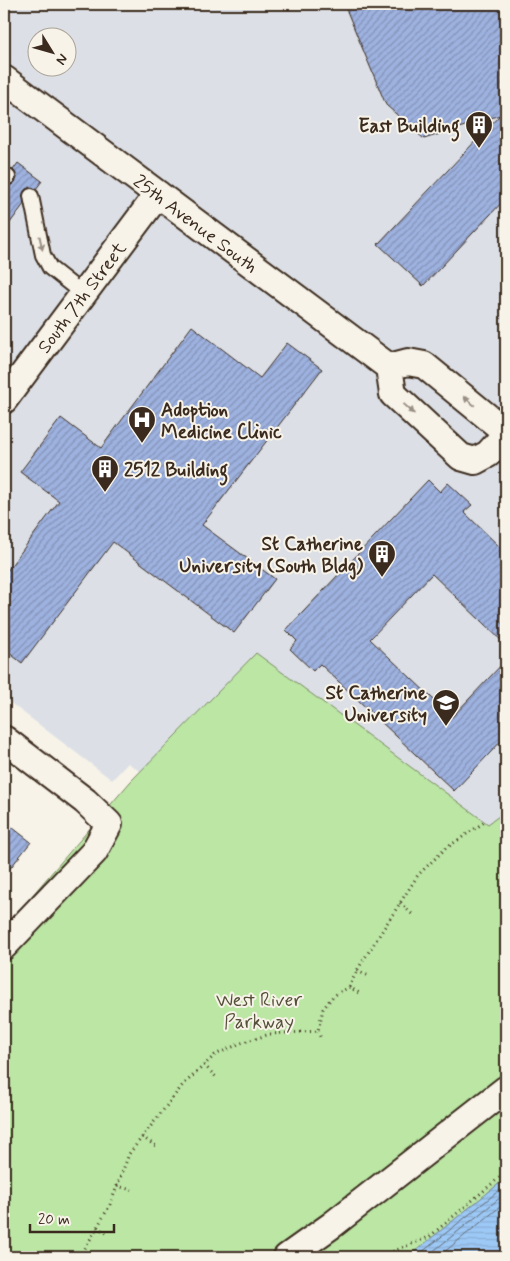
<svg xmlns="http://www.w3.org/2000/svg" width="510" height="1261" font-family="Mynerve,sans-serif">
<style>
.built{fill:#dce0e6;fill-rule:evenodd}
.park{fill:#bbe6a4;stroke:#7b8861}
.water{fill:url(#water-rules);stroke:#7689a0}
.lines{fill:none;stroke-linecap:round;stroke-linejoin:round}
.shore{stroke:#626a75;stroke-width:1}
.building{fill:url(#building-hatch);stroke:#3b2a1e}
.lane-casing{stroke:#3b2a1e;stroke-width:18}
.street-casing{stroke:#3b2a1e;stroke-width:30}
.path{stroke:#3b2a1e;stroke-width:3;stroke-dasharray:1 4;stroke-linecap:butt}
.lane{stroke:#f7f3e8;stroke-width:14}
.street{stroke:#f7f3e8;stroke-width:26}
.oneway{fill:#998e83}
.labels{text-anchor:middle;stroke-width:4;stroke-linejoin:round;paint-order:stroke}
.poi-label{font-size:19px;font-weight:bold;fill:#3b2a1e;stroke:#f7f3e8;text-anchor:end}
.street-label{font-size:19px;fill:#3b2a1e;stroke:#f7f3e8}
.park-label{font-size:19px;fill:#555039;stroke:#f7f3e8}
</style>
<defs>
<pattern id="water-rules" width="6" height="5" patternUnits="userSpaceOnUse" patternTransform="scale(1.25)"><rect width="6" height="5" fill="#9dc9f7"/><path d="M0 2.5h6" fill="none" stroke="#88add3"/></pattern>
<pattern id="building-hatch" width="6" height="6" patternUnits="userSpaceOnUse" patternTransform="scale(1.25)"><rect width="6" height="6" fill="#9eb2e0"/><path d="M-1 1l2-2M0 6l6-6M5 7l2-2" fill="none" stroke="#8291b5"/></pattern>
</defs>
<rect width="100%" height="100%" fill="#f7f3e8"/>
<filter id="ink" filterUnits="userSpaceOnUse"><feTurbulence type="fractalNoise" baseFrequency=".02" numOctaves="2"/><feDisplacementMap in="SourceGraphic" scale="10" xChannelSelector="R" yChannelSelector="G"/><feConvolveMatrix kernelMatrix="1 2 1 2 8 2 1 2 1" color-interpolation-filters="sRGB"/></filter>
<g filter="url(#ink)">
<path class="built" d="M 4,4 L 506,4 L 506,827 L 148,777 L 128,763 L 112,780 L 4,698 ZM 38,38 L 68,38 L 68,68 L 38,68 Z"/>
<path class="park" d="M 256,653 L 488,824 L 506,811 L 506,1178 L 408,1257 L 4,1257 L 4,928 L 131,781 Z"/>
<path class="water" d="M 506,1178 L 506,1257 L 408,1257 Z"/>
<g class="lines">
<path class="shore" d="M 416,1257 L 506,1185
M 426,1257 L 506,1193
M 438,1257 L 506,1202"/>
</g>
<path class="building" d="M 344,4 L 506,4 L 506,198 L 423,286 L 378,244 L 500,115 L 424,139 L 386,105 Z
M 18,163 L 42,181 L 36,189 L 30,187 L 25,190 L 23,194 L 24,204 L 4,231 L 4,184 L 11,185 L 15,182 L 17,178 L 16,174 L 13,170 Z
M 192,326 L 260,378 L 287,343 L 322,369 L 202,525 L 275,579 L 234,633 L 113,542 L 22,663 L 4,649 L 4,575 L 59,501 L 20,472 L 61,418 L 101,448 Z
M 428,480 L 440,492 L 448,483 L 472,505 L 464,512 L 506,553 L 506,645 L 432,574 L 370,639 L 452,717 L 506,660 L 506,736 L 454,791 L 320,664 L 313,671 L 290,649 L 297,641 L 286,630 Z
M 4,821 L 31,842 L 4,876 Z"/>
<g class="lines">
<defs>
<path id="lane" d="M 4,174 L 8,177
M 31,196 L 43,255 L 50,268 L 83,294"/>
<path id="street" d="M 4,79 L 389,367 L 393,394 L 461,457 L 475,461 L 488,454 L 506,434
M 389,367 L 408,362 L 424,365 L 506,432
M 4,400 L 158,194
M 4,739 L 85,801 L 109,824 L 94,852 L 4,946
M 287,1257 L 332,1225 L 506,1089"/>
</defs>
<use href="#lane" class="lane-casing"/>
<use href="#street" class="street-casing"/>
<path class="path" d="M 400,903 L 413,915
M 357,971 L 369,976
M 349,987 L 359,993
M 318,1031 L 321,1039
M 204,1065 L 216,1077
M 142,1137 L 156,1146
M 117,1186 L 132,1190
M 97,1227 L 108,1234
M 80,1257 L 110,1205 L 129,1154 L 182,1086 L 215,1055 L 241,1043 L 270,1034 L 318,1031 L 323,1009 L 333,996 L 349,987 L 359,967 L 418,875 L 445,849 L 486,821
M 379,1257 L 429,1237 L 506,1172"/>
<use href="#lane" class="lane"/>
<use href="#street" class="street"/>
</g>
<defs><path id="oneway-solid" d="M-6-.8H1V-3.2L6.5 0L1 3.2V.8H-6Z" transform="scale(1.25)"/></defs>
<g class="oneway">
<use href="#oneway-solid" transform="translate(41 243) rotate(78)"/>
<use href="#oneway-solid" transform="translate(469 401) rotate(-140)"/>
<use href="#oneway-solid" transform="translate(409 409) rotate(43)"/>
</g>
</g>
<defs>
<symbol id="building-pin" viewBox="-11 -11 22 30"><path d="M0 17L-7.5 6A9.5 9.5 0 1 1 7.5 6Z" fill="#3b2a1e" stroke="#f7f3e8"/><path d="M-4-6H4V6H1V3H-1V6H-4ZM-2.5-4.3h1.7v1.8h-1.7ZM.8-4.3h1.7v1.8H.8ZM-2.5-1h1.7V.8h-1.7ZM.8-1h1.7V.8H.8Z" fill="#fff"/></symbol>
<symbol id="hospital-pin" viewBox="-11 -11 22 30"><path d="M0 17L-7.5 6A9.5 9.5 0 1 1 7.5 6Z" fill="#3b2a1e" stroke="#f7f3e8"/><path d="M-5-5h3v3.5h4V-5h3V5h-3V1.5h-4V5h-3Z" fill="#fff"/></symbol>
<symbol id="university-pin" viewBox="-11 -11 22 30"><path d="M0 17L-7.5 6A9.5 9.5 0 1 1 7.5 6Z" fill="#3b2a1e" stroke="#f7f3e8"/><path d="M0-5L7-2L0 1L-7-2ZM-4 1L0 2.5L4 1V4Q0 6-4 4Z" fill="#fff"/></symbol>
</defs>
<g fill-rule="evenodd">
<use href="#building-pin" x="463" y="109" width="32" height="43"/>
<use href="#hospital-pin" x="126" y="404" width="32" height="43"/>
<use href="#building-pin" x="89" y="453" width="32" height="43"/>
<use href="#building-pin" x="366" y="538" width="32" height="43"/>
<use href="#university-pin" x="430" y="687" width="32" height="43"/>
</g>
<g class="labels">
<g class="poi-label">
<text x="460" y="132">East Building</text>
<text x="161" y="416" text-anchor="start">Adoption<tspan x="161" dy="22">Medicine Clinic</tspan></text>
<text x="124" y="476" text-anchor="start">2512 Building</text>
<text x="363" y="550">St Catherine<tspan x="363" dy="22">University (South Bldg)</tspan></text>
<text x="427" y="699">St Catherine<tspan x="427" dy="22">University</tspan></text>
</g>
<g class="street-label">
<text transform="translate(196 223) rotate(37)" y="7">25th Avenue South</text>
<text transform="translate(81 297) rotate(-53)" y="7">South 7th Street</text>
</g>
<g class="park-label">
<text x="259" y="1006">West River<tspan x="259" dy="22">Parkway</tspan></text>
</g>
</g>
<rect width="510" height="1261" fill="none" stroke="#f7f3e8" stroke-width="20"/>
<rect x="10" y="10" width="490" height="1241" fill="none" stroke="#3b2a1e" stroke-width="2" filter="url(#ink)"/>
<g transform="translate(52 52) rotate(127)"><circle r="24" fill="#f7f3e8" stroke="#aca397"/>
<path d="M0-4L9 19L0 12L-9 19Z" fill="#3b2a1e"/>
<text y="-8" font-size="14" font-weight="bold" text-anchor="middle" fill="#3b2a1e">N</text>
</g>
<path d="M30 1224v8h84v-8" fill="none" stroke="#3b2a1e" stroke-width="2.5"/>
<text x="38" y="1224" font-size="15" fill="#3b2a1e" stroke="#f7f3e8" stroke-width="4" paint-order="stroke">20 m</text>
</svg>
